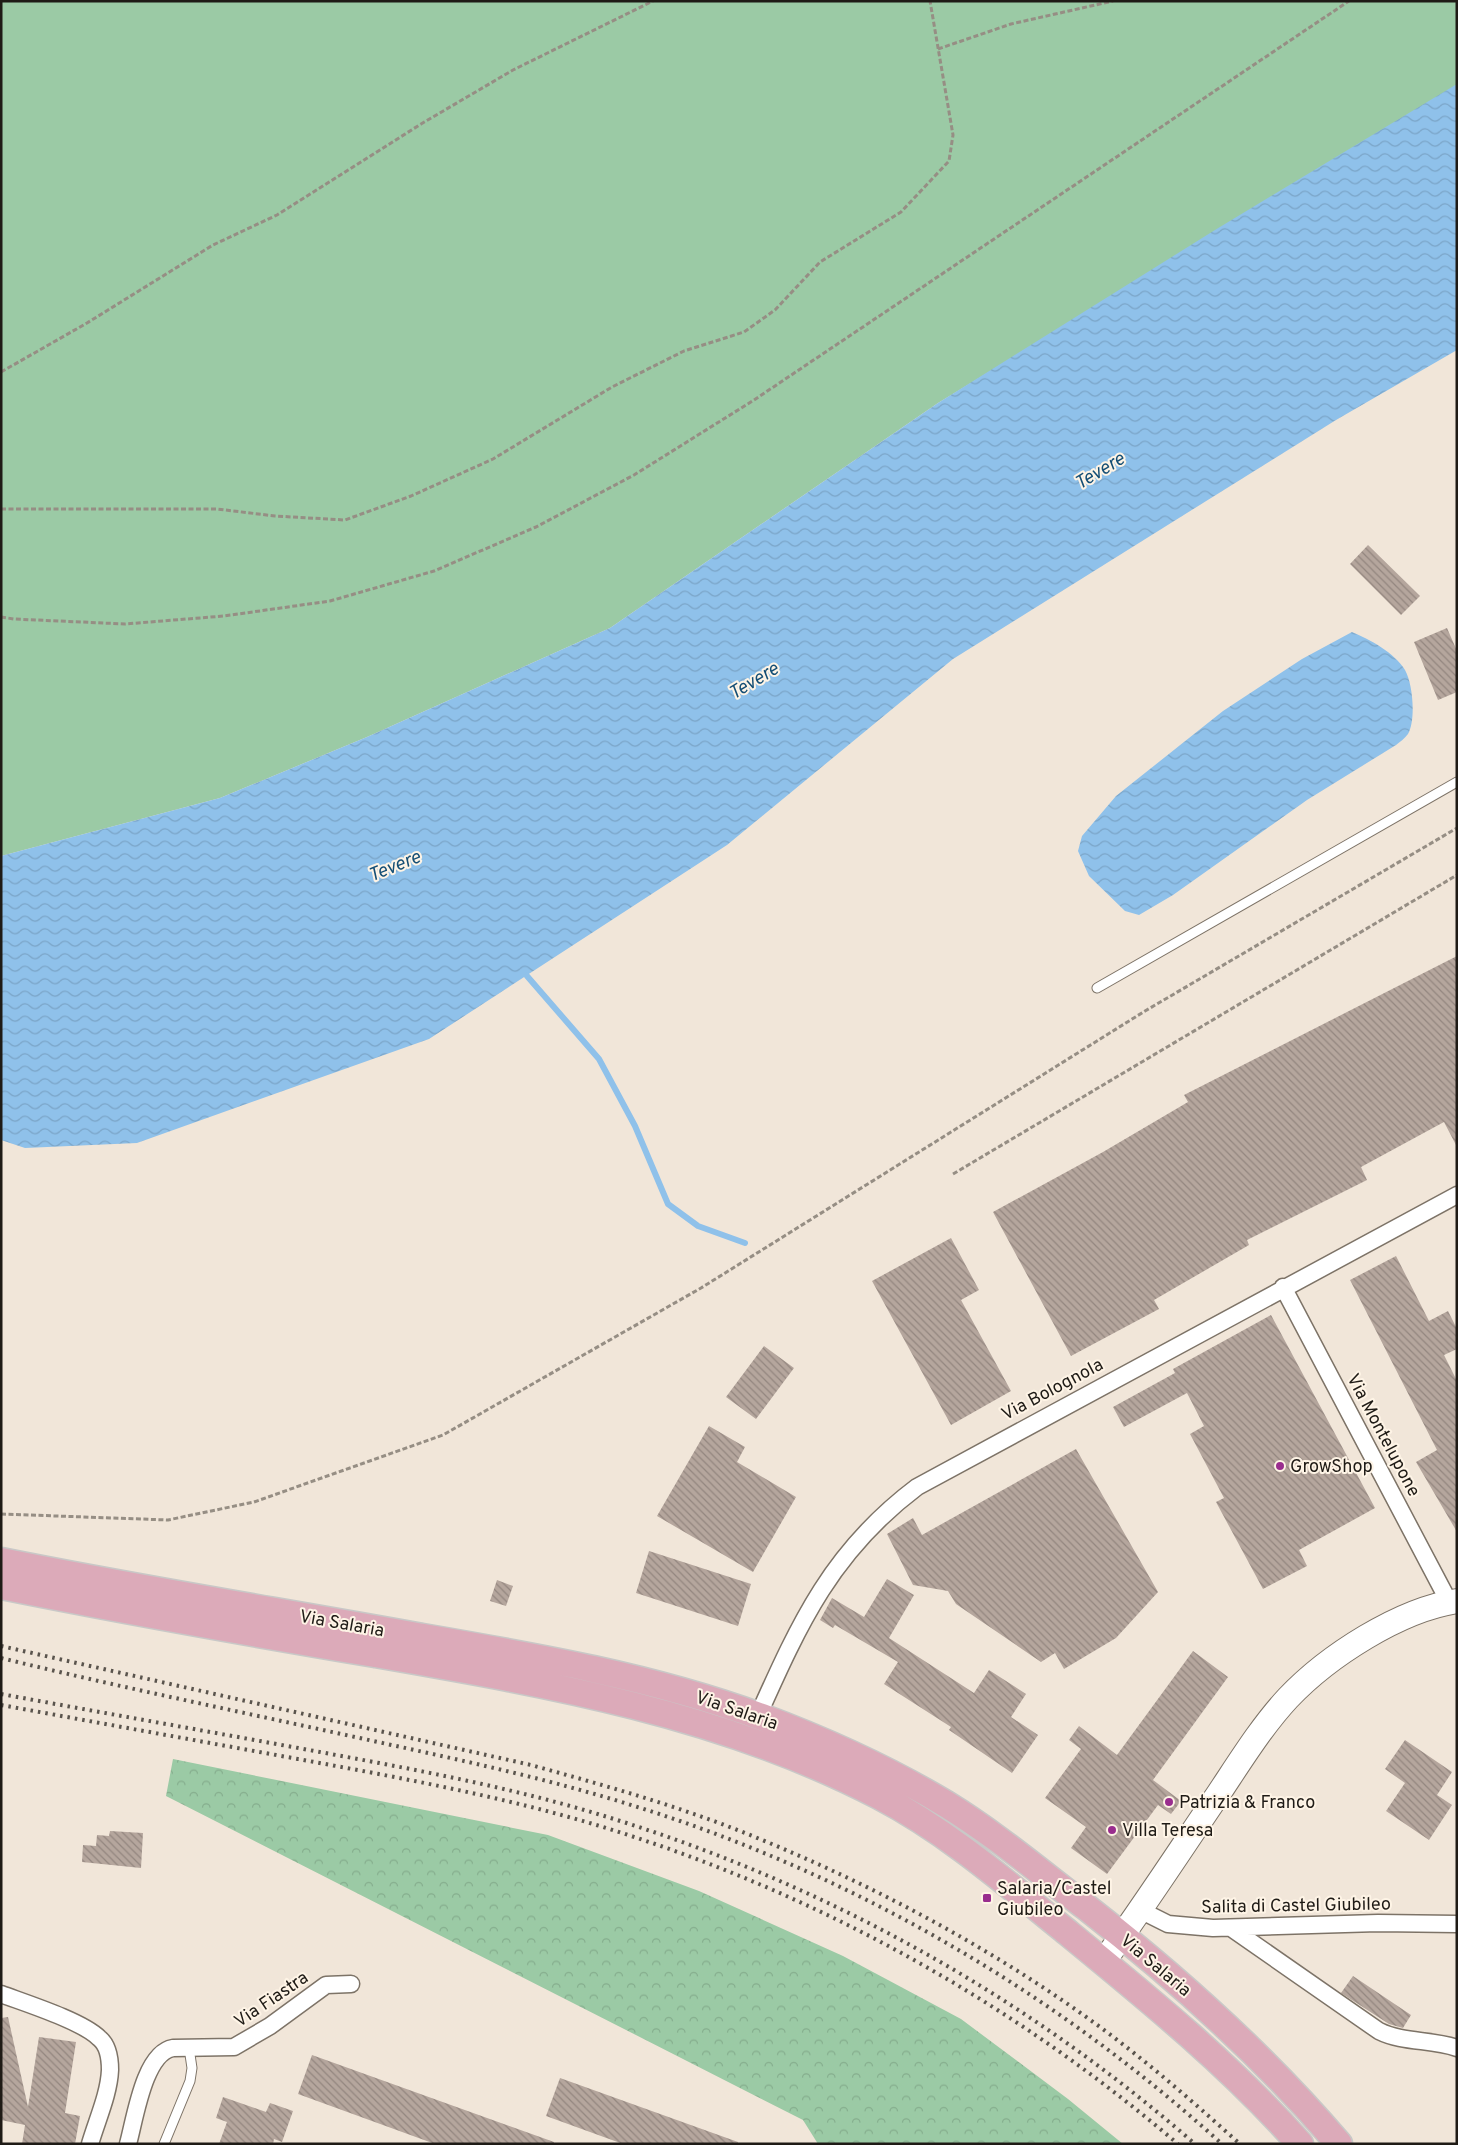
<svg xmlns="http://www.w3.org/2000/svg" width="1458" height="2145" font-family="Overpass,sans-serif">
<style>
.grass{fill:#9bcaa5}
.forest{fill:url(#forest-crowns)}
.water{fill:url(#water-waves)}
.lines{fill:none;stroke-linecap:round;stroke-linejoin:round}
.stream{stroke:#8fc1ea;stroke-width:6}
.building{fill:url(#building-back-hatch)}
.lane-casing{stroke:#7d7367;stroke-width:11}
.street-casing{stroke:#7d7367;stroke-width:19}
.secondary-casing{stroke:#7d7367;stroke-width:26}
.primary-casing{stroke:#c9c8c7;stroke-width:29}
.path{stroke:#968e84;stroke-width:3;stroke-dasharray:5 2.5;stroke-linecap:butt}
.lane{stroke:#fff;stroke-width:9}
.street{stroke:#fff;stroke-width:16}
.secondary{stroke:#fff;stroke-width:24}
.primary{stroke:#dcaab9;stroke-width:26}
.rail{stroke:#5a544d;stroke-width:4;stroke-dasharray:2.5 5;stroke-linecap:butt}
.poi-dot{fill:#992d8e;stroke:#fef4e6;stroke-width:2}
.labels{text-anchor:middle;stroke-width:4;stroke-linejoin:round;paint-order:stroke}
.street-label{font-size:18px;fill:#1f1b16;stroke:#fef4e6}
.poi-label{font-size:18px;fill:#1f1b16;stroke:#fef4e6;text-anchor:start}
.water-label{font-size:19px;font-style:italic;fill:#144e75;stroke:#fef4e6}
</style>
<defs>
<pattern id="forest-crowns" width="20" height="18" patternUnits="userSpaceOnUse" patternTransform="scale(1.25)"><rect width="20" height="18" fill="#9bcaa5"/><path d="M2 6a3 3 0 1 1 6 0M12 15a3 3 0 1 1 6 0" fill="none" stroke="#85ad8d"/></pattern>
<pattern id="water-waves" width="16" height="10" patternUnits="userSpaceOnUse" patternTransform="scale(1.25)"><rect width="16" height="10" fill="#8fc1ea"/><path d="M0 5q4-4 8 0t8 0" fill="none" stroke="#7ba5c8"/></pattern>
<pattern id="building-back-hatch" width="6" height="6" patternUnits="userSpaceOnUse" patternTransform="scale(1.25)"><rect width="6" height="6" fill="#b5a69d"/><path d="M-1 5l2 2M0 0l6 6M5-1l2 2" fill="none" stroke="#93867f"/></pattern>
</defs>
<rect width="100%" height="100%" fill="#f1e6d9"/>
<path class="grass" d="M 1,1 L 1457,1 L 1457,86 L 938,403 L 610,628 L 367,737 L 220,798 L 1,856 Z"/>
<path class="forest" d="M 173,1759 L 548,1835 L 699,1891 L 843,1956 L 961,2019 L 1068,2099 L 1123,2144 L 818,2144 L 803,2120 L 166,1796 Z"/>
<path class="water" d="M 1457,84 L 1457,350 L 1336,420 L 953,659 L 727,845 L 429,1039 L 137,1143 L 25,1148 L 1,1140 L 1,856 L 220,798 L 367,737 L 610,628 L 938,403 L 1215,230 Z
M 1352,632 C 1369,639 1395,653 1405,670 C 1413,684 1416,720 1408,734 C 1405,738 1400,742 1396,745 L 1307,800 L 1173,895 L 1139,915 L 1125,911 L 1089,876 L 1078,851 L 1082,836 L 1116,796 L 1223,711 L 1302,659 Z"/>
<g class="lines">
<path class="stream" d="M 527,976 L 599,1059 L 635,1126 L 668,1204 L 698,1226 L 745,1243"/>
</g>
<path class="building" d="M 1368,545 L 1420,596 L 1401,615 L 1350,564 Z
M 1447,628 L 1457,651 L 1457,692 L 1438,700 L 1414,642 Z
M 1457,956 L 1457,1147 L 1444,1122 L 1361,1167 L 1367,1180 L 1247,1240 L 1249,1245 L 1154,1300 L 1159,1309 L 1071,1356 L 993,1212 L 1103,1152 L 1188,1102 L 1184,1095 Z
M 951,1238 L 979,1290 L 961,1300 L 1011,1391 L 951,1425 L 872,1281 Z
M 1396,1256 L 1429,1321 L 1448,1311 L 1457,1329 L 1457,1349 L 1444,1355 L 1457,1381 L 1457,1532 L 1416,1462 L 1437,1450 L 1350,1280 Z
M 1271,1315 L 1375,1508 L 1299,1550 L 1307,1566 L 1263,1589 L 1216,1502 L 1224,1498 L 1190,1434 L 1204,1426 L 1187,1393 L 1124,1427 L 1113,1407 L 1175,1373 L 1173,1369 Z
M 764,1346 L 794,1368 L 756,1419 L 726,1397 Z
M 709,1426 L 745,1447 L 737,1462 L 796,1497 L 753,1572 L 657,1516 Z
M 1076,1449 L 1158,1592 L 1116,1638 L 1064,1669 L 1055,1653 L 1041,1662 L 956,1604 L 948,1591 L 913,1585 L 887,1534 L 913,1518 L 922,1535 Z
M 649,1551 L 751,1584 L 738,1626 L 636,1593 Z
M 887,1579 L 914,1595 L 889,1638 L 974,1693 L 989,1670 L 1026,1694 L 1011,1717 L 1038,1735 L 1012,1773 L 949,1730 L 951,1727 L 884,1684 L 898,1662 L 835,1625 L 833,1628 L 820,1620 L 832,1598 L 864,1617 Z
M 497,1580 L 513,1586 L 506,1606 L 490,1601 Z
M 1193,1651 L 1228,1677 L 1153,1780 L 1181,1801 L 1171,1814 L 1158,1805 L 1107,1874 L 1071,1848 L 1086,1827 L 1045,1798 L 1081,1749 L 1069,1740 L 1079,1726 L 1117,1755 Z
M 1405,1740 L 1452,1772 L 1437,1795 L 1452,1805 L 1429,1840 L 1386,1811 L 1405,1783 L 1385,1769 Z
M 110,1831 L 143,1833 L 141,1868 L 82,1862 L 83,1845 L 96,1846 L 97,1835 L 109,1836 Z
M 1353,1976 L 1411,2015 L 1403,2028 L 1389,2024 L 1341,1993 Z
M 8,2017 L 28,2107 L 39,2037 L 76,2042 L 65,2113 L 80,2116 L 75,2144 L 22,2144 L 25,2125 L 1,2120 L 1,2018 Z
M 312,2055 L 554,2142 L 554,2144 L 435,2144 L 298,2094 Z
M 560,2078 L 738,2142 L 738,2144 L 623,2144 L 546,2116 Z
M 223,2097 L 266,2112 L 270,2103 L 293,2111 L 282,2142 L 274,2139 L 273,2144 L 219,2144 L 227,2122 L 216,2118 Z"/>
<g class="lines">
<defs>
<path id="lane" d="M 1097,988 L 1457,782
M 164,2144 L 190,2081 L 192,2068 L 189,2048"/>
<path id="street" d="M 1283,1287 L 1449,1602
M 758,1716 C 800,1622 832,1551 917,1487 L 1457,1195
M 1140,1910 L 1168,1924 L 1213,1928 L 1378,1923 L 1457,1924
M 1231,1928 L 1379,2031 C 1403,2043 1431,2039 1457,2048
M 1,1994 C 25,2003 82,2021 99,2038 C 108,2045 110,2059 110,2070 C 109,2094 97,2120 90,2144
M 128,2144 C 135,2119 144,2053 173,2048 L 234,2047 L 270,2026 L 326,1985 L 351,1984"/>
<path id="secondary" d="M 1104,1961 C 1144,1906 1181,1849 1219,1793 C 1241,1760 1262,1726 1288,1698 C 1328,1656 1399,1610 1457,1601"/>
<path id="primary" d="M 1,1561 C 139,1589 279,1611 417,1636 C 533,1656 651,1676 762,1717 C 826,1741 888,1769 946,1804 C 995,1834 1040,1872 1086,1907 C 1177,1978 1264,2056 1339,2144
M 1,1586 C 125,1611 250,1633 375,1654 C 548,1684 722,1714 879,1796 C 946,1831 1004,1881 1062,1928 C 1145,1996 1229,2064 1300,2144"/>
</defs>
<use href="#lane" class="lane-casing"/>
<use href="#street" class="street-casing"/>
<use href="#secondary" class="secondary-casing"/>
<use href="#primary" class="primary-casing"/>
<path class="path" d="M 938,49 L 1011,24 L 1113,1
M 1,372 L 87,323 L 213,245 L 277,215 L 421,124 L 513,70 L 653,1
M 1,509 L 217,509 L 275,516 L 345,520 L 411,496 L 493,459 L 612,387 L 684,351 L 744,332 L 775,310 L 820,262 L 901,212 L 949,161 L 953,135 L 930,1
M 1,617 L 14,619 L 125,624 L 224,616 L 330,601 L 434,571 L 536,527 L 634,475 L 754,400 L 1349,1
M 953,1174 L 1457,875
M 1,1514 L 168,1520 L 254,1502 L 443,1435 L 701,1288 L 1145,1011 L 1457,828"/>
<use href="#lane" class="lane"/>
<use href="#street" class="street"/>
<use href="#secondary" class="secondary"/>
<use href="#primary" class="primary"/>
<path class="rail" d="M 1,1646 L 531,1765 C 603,1785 675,1805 745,1833 C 865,1881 983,1943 1089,2019 C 1142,2057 1191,2100 1240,2144
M 1,1658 C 119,1687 237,1711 355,1737 C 446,1757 538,1776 628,1804 C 849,1872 1051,1989 1222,2144
M 1,1694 C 104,1713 206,1731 309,1750 C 407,1768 506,1786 601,1815 C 821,1882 1022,1993 1195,2144
M 1,1705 C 100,1723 199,1741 298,1759 C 407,1779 517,1799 622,1833 C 827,1899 1014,2004 1178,2144"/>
</g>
<g class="poi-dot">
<circle cx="1280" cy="1466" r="5"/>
<circle cx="1169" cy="1802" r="5"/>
<circle cx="1112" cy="1830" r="5"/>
<rect x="982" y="1893" width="10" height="10" rx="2.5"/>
</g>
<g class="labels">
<g class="street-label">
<text transform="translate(1052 1389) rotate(-28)" y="6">Via Bolognola</text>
<text transform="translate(1384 1435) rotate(62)" y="6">Via Montelupone</text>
<text transform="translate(342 1623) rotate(10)" y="6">Via Salaria</text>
<text transform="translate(737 1710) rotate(19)" y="6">Via Salaria</text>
<text transform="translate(1296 1905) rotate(-1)" y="6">Salita di Castel Giubileo</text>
<text transform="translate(1156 1965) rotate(40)" y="6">Via Salaria</text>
<text transform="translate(271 1999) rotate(-34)" y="6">Via Fiastra</text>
</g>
<g class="poi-label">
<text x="1290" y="1472">GrowShop</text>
<text x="1179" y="1808">Patrizia &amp; Franco</text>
<text x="1122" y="1836">Villa Teresa</text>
<text x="997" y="1894">Salaria/Castel<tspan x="997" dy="21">Giubileo</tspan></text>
</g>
<g class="water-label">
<text transform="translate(1099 470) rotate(-31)" y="7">Tevere</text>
<text transform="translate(753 680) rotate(-31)" y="7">Tevere</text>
<text transform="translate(394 865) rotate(-22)" y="7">Tevere</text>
</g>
</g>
<rect width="1458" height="2145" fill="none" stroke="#1f1b16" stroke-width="5"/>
</svg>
